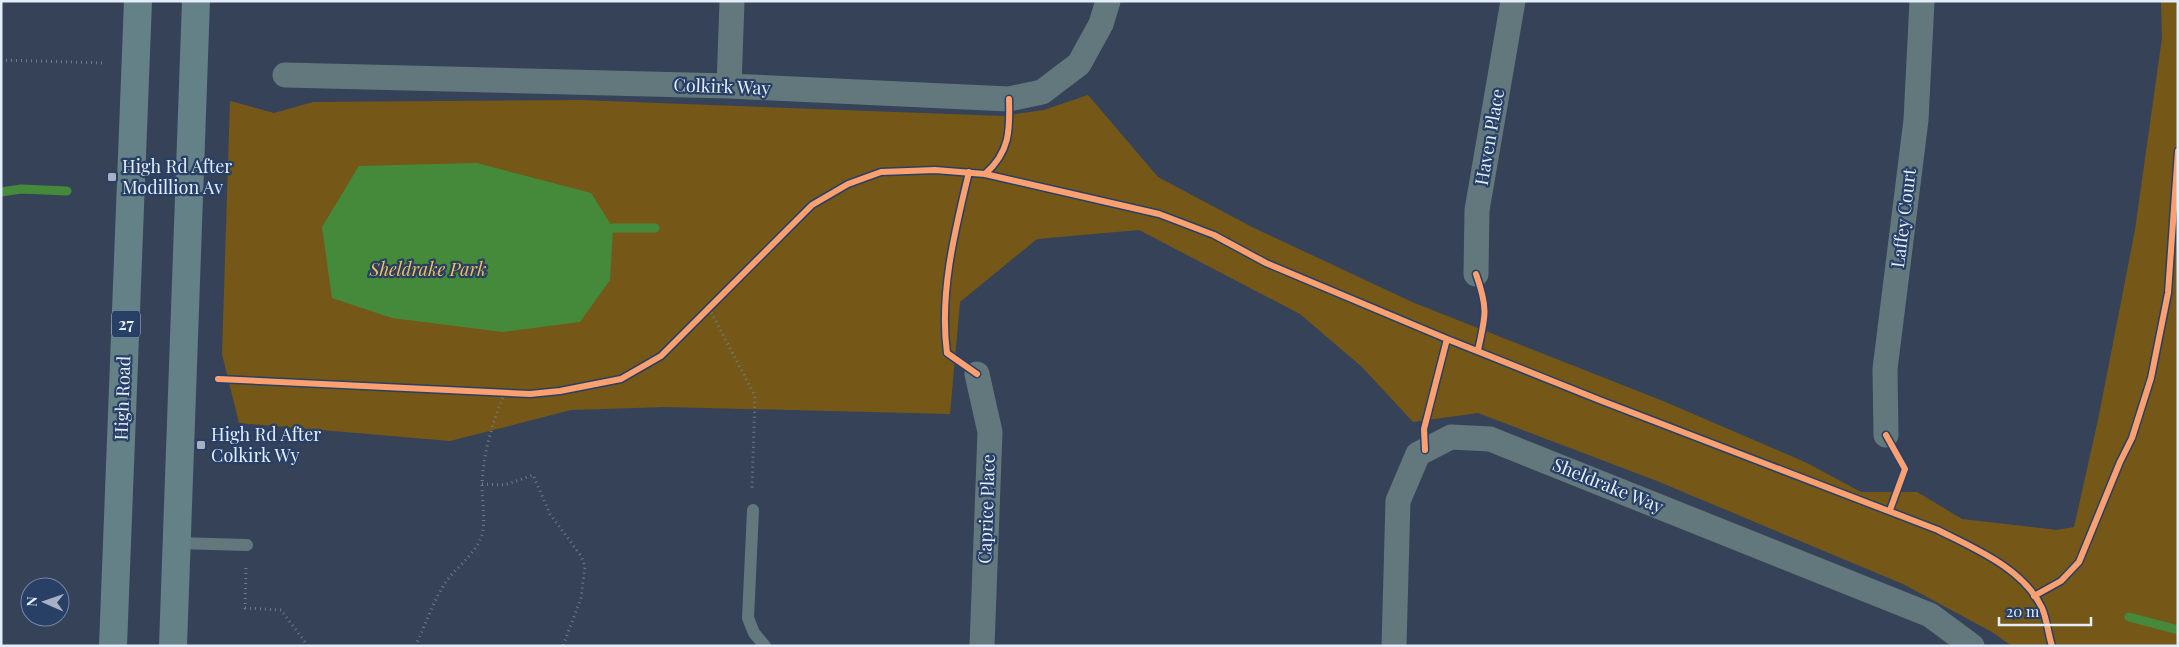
<svg xmlns="http://www.w3.org/2000/svg" width="2179" height="647" font-family="'Playfair Display',serif">
<style>
.green{fill:#755818}
.water{fill:#458a3b}
.lines{fill:none;stroke-linecap:round;stroke-linejoin:round}
.stream{stroke:#458a3b;stroke-width:9}
.path{stroke:#6e7e85;stroke-width:3;stroke-dasharray:1 4;stroke-linecap:butt}
.lane{stroke:#63787c;stroke-width:12}
.street{stroke:#63787c;stroke-width:25}
.primary{stroke:#648188;stroke-width:28}
.cycleway-casing{stroke:#283f66;stroke-width:9}
.cycleway{stroke:#fca06f;stroke-width:6}
.poi-dot{fill:#a7b1c3;stroke:#283f66;stroke-width:2}
.labels{text-anchor:middle;stroke-width:4.5;stroke-linejoin:round;paint-order:stroke}
.shield{fill:#283f66;stroke:#acb9cf;stroke-width:1}
.shield-label{font-size:16px;font-weight:bold;fill:#e4edfc}
.street-label{font-size:18px;fill:#e4edfc;stroke:#283f66}
.poi-label{font-size:18px;fill:#e4edfc;stroke:#283f66;text-anchor:start}
.park-label{font-size:18px;font-style:italic;fill:#f8bf51;stroke:#283f66}
</style>
<rect width="100%" height="100%" fill="#364258"/>
<path class="green" d="M 2161,1 L 2178,1 L 2178,646 L 2012,646 L 1992,632 L 1903,584 L 1657,481 L 1478,413 L 1413,422 L 1362,367 L 1300,314 L 1139,230 L 1037,239 L 960,302 L 950,414 L 666,407 L 571,410 L 450,441 L 239,423 L 222,354 L 230,101 L 274,113 L 313,102 L 579,100 L 1003,116 L 1044,110 L 1088,95 L 1158,177 L 1252,227 L 1412,302 L 1663,401 L 1805,462 L 1861,492 L 1917,492 L 1962,519 L 2057,530 L 2074,527 L 2098,420 L 2135,230 L 2162,38 Z"/>
<path class="water" d="M 477,163 L 591,193 L 613,228 L 610,280 L 580,322 L 503,332 L 392,318 L 332,298 L 322,227 L 359,166 Z"/>
<g class="lines">
<path class="stream" d="M 1,192 L 21,189 L 67,191
M 613,228 L 655,228
M 2129,617 L 2178,630"/>
<path class="path" d="M 1,60 L 106,63
M 709,308 L 755,396 L 752,488
M 482,484 L 505,485 L 533,475 L 550,514 L 581,556 L 585,566 L 581,598 L 563,646
M 246,568 L 245,608 L 281,610 L 308,646
M 415,646 C 426,625 432,603 445,583 C 456,567 476,554 482,535 C 486,518 482,502 482,485 C 483,453 493,421 505,392"/>
<path class="lane" d="M 753,510 L 748,618 L 754,633 L 765,646
M 177,543 L 247,545"/>
<path class="street" d="M 285,75 L 729,86 L 1009,99 L 1042,92 L 1079,64 L 1101,24 L 1108,1
M 729,86 L 732,1
M 1476,274 L 1477,210 L 1513,1
M 977,374 L 990,432 L 982,646
M 1886,435 L 1885,369 L 1916,120 L 1922,1
M 1394,646 L 1398,501 L 1418,454 L 1451,437 L 1490,439 L 1930,615 L 1972,646"/>
<path class="primary" d="M 113,646 L 138,1
M 173,646 L 196,1"/>
<defs>
<path id="cycleway" d="M 969,172 C 955,230 939,294 947,353 L 977,374
M 985,174 C 1010,152 1010,130 1009,99
M 1476,274 C 1488,308 1486,315 1478,350
M 218,379 L 530,394 L 560,391 L 621,379 L 661,356 L 812,205 L 848,184 L 881,172 L 935,170 L 985,174 L 1159,214 L 1214,235 L 1266,263 L 1447,339 L 1602,401 L 1938,530 C 1975,549 2023,568 2042,608 C 2047,619 2048,634 2052,646
M 1886,435 L 1905,469 L 1890,510
M 1425,450 L 1424,429 L 1447,339
M 2034,596 L 2061,581 L 2079,562 L 2120,462 L 2132,438 L 2151,378 L 2168,293 L 2178,151"/>
</defs>
<use href="#cycleway" class="cycleway-casing"/>
<use href="#cycleway" class="cycleway"/>
</g>
<g class="poi-dot">
<rect x="107" y="172" width="10" height="10" rx="2.5"/>
<rect x="196" y="440" width="10" height="10" rx="2.5"/>
</g>
<g class="labels">
<rect class="shield" x="112" y="310.5" width="28" height="27" rx="4"/>
<g class="shield-label">
<text x="126" y="330">27</text>
</g>
<g class="street-label">
<text transform="translate(722 87) rotate(2)" y="6">Colkirk Way</text>
<text transform="translate(1490 137) rotate(-80)" y="6">Haven Place</text>
<text transform="translate(1904 218) rotate(-83)" y="6">Laffey Court</text>
<text transform="translate(123 398) rotate(-88)" y="6">High Road</text>
<text transform="translate(1608 486) rotate(22)" y="6">Sheldrake Way</text>
<text transform="translate(987 509) rotate(-88)" y="6">Caprice Place</text>
</g>
<g class="poi-label">
<text x="122" y="173">High Rd After<tspan x="122" dy="21">Modillion Av</tspan></text>
<text x="211" y="441">High Rd After<tspan x="211" dy="21">Colkirk Wy</tspan></text>
</g>
<g class="park-label">
<text x="428" y="276">Sheldrake Park</text>
</g>
</g>
<rect width="2179" height="647" fill="none" stroke="#e4edfc" stroke-width="5"/>
<g transform="translate(45 602) rotate(272)"><circle r="24" fill="#283f66" stroke="#7385a2"/>
<path d="M0-4L9 19L0 12L-9 19Z" fill="#a7b1c3"/>
<text y="-8" font-size="14" font-weight="bold" text-anchor="middle" fill="#e4edfc">N</text>
</g>
<path d="M1999 617v8h92v-8" fill="none" stroke="#e4edfc" stroke-width="2.5"/>
<text x="2006" y="617" font-size="15" fill="#e4edfc" stroke="#283f66" stroke-width="4" paint-order="stroke">20 m</text>
</svg>
